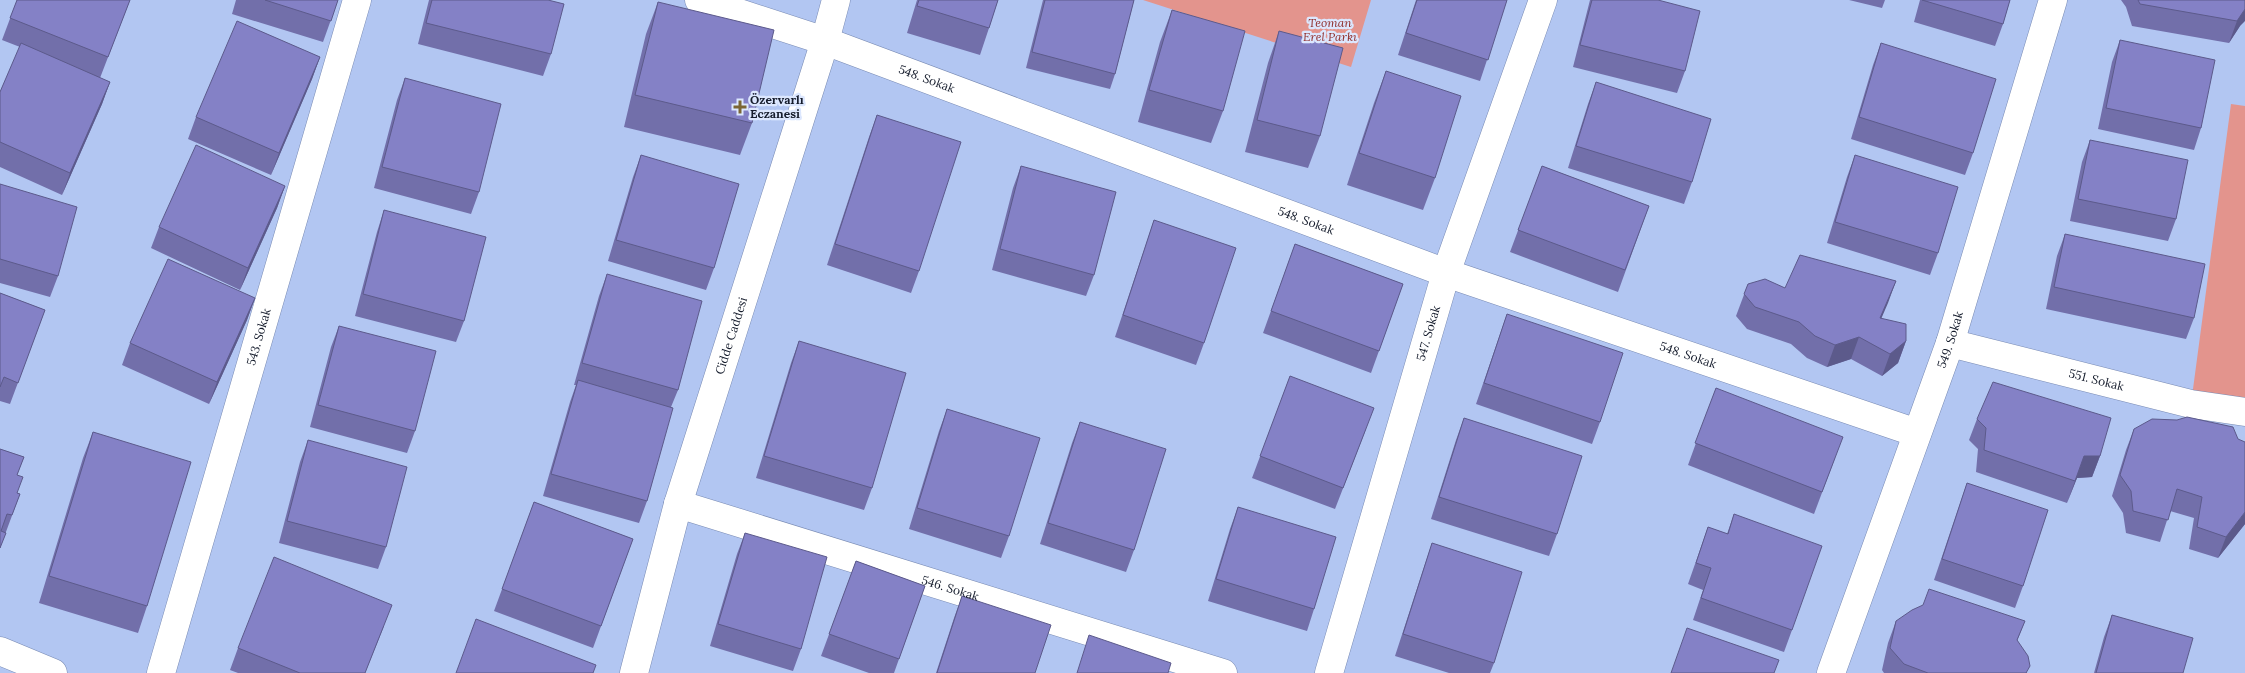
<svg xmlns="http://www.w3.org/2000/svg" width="2245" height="673" font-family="Lora,serif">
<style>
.green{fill:#e3948d}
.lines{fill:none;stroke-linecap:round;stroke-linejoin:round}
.minor-casing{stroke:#788ab3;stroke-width:29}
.secondary-casing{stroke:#788ab3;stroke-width:29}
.minor{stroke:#fff;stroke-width:28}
.secondary{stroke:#fff;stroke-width:28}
.wall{fill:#726faa}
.shaded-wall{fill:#5c5a8b}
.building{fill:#8481c6;stroke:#5c5a8b}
.poi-dot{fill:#7b6534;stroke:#dce7fe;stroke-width:2}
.labels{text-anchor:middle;stroke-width:4.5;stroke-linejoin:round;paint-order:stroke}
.park-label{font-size:12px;font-style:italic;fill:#902e2c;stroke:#dce7fe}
.street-label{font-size:12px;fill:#151c2c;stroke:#dce7fe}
.poi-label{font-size:12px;font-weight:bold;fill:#151c2c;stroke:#dce7fe;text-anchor:start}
</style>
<rect width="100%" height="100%" fill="#b2c6f2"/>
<path class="green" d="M 1143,0 L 1371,0 L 1351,67 Z
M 2231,104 L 2245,106 L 2245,412 L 2191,404 Z"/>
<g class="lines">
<defs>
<g id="minor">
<path id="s1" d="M 699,0 L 825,41 L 1446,273 L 1917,433"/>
<path id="s2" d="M 1950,343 L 2191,404 L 2245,412"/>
<path id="s3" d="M 678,504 L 1223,673"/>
<path id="s4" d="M 161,673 L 357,0"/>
<path id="s5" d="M 634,673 L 678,504 L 825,41 L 836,0"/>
<path id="s6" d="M 1329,673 L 1446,273 L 1543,0"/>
<path id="s7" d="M 1831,673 L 1950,343 L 2053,0"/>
</g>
<path id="secondary" d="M 0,651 L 53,673"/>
</defs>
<use href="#minor" class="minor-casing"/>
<use href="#secondary" class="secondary-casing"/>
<use href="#minor" class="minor"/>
<use href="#secondary" class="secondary"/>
</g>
<path class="wall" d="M 17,0 L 130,0 L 100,78 L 110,82 L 102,104 L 62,195 L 0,167 L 0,92 L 20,47 L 2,40 Z
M 236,0 L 338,0 L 323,42 L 232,14 Z
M 429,0 L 548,0 L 551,54 L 543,76 L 418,44 Z
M 917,0 L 998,0 L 989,28 L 980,55 L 907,33 Z
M 1043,0 L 1134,0 L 1115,74 L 1110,89 L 1026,68 Z
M 1416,0 L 1507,0 L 1480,81 L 1398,55 Z
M 1590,0 L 1658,0 L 1685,71 L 1677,93 L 1573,67 Z
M 1849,0 L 1885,0 L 1882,8 Z
M 1920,0 L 2010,0 L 2003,24 L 1995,46 L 1914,22 Z
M 2121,0 L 2245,0 L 2240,26 L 2229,43 L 2132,26 L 2126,7 Z
M 658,2 L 752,123 L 740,155 L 624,127 L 646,34 Z
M 1172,10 L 1223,111 L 1211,143 L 1138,122 L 1160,42 Z
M 1279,31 L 1320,136 L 1308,168 L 1245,152 L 1268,63 Z
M 2120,40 L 2201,128 L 2194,150 L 2098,129 L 2112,62 Z
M 1881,43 L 1973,153 L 1965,175 L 1851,139 L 1873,65 Z
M 320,57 L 312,79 L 271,175 L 188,139 L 196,117 Z
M 1386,71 L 1435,178 L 1423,210 L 1347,185 L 1374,103 Z
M 405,78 L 479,192 L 471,214 L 374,188 L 397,100 Z
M 1596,82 L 1692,182 L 1684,204 L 1568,168 L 1588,104 Z
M 877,115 L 919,271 L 911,293 L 827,265 L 869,137 Z
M 2090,140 L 2176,219 L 2168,241 L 2070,221 L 2082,162 Z
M 641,155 L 714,268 L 706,290 L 608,261 L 633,177 Z
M 1855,155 L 1938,253 L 1930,275 L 1827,243 L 1847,177 Z
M 1021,166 L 1094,275 L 1086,296 L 992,270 L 1013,188 Z
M 1542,166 L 1649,206 L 1618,292 L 1510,252 Z
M 0,184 L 58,276 L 50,297 L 0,283 Z
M 285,186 L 277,208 L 240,290 L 151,248 L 159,227 Z
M 384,210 L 464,321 L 456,342 L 355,316 L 377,232 Z
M 1154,220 L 1204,343 L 1196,365 L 1115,337 Z
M 2065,234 L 2194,318 L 2186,339 L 2046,309 L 2057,256 Z
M 1295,244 L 1403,284 L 1371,373 L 1263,333 Z
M 607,274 L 678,390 L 671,407 L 647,501 L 639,523 L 543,496 L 570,402 L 576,385 L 574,385 L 599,296 Z
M 1896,281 L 1881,318 L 1906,341 L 1898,363 L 1882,376 L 1851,359 L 1827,367 L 1807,358 L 1791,344 L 1747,329 L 1736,316 L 1748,284 L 1785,288 Z
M 0,293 L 45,310 L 10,404 L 0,401 Z
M 255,298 L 247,320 L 209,404 L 122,365 L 130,343 Z
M 1507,314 L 1600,422 L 1592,444 L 1476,404 Z
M 339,326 L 415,431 L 407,453 L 310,427 L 331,347 Z
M 799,341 L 872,488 L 864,510 L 756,478 L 791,363 Z
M 1290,376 L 1366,429 L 1335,509 L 1252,478 Z
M 1716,388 L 1835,458 L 1814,514 L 1688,465 Z
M 947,409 L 1009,536 L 1001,558 L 909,529 L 939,431 Z
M 1464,418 L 1557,534 L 1549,556 L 1431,519 L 1456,440 Z
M 1977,419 L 2100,456 L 2092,477 L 2077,478 L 2067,503 L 1976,472 L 1978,449 L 1969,440 Z
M 1080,422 L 1134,550 L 1126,572 L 1040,544 L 1072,443 Z
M 2134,429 L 2245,524 L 2218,558 L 2189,549 L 2194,518 L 2170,511 L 2160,542 L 2126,533 L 2123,513 L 2112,496 L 2126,450 Z
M 93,432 L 147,606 L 138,633 L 39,603 L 83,458 Z
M 308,440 L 386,547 L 378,569 L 279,543 L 300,462 Z
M 0,449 L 24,457 L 17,475 L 17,493 L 20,494 L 0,548 Z
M 1967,483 L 2023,586 L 2015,608 L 1934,580 Z
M 534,502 L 633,539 L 593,648 L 494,611 Z
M 1238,507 L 1314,609 L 1307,631 L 1208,601 L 1230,529 Z
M 1734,514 L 1792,630 L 1784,652 L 1693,620 L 1703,590 L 1688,584 L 1708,527 L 1727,534 Z
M 745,533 L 801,649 L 793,671 L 710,646 L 737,554 Z
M 1432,543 L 1494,663 L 1490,673 L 1449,673 L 1395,656 L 1425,564 Z
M 856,561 L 925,586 L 894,673 L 869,673 L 821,656 Z
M 962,596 L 1035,673 L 936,673 L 954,618 Z
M 2112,615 L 2183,673 L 2094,673 L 2104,637 Z
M 1896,621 L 2025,621 L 2017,641 L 2027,673 L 1884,673 L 1882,670 L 1888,643 Z
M 384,626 L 365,673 L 238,673 L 230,670 L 238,648 Z"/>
<path class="shaded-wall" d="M 2245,9 L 2245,21 L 2240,26 L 2229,43 L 2237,21 Z
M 320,57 L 312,79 L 271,175 L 279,153 Z
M 110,82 L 102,104 L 62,195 L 70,173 Z
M 285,186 L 277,208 L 240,290 L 248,268 Z
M 1896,281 L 1888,303 L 1872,340 L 1880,318 Z
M 255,298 L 247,320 L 209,404 L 217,382 Z
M 1859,337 L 1851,359 L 1827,367 L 1835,345 Z
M 1906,341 L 1898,363 L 1882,376 L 1890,354 Z
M 2084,456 L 2100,456 L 2092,477 L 2077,478 L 2067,503 Z
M 2245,512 L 2245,524 L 2218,558 L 2226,537 Z"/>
<path class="building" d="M 17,0 L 130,0 L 108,57 L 10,18 Z
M 265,0 L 338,0 L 331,21 Z
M 432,0 L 548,0 L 564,4 L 551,54 L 426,23 Z
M 919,0 L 998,0 L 989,28 L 917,6 Z
M 1045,0 L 1134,0 L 1115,74 L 1032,52 Z
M 1417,0 L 1507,0 L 1488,60 L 1406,33 Z
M 1592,0 L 1658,0 L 1700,11 L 1685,71 L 1580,45 Z
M 1922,0 L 2010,0 L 2003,24 Z
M 2138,0 L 2245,0 L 2245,9 L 2237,21 L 2140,4 Z
M 658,2 L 774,30 L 752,123 L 635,95 Z
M 1172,10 L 1245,31 L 1223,111 L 1149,90 Z
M 237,21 L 320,57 L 279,153 L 196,117 Z
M 1279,31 L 1343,48 L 1320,136 L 1257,120 Z
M 2120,40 L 2215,60 L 2201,128 L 2106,108 Z
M 21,43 L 110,82 L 70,173 L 0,142 L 0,92 Z
M 1881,43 L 1996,79 L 1973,153 L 1859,117 Z
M 1386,71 L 1461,96 L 1435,178 L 1359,153 Z
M 405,78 L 501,104 L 479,192 L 382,167 Z
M 1596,82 L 1711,119 L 1692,182 L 1576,146 Z
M 877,115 L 961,142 L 919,271 L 835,244 Z
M 2090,140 L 2188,160 L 2176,219 L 2078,199 Z
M 196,145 L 285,186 L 248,268 L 159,227 Z
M 641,155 L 739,184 L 714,268 L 616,240 Z
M 1855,155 L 1958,187 L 1938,253 L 1835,222 Z
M 1021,166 L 1116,192 L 1094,275 L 1000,249 Z
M 1542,166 L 1649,206 L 1625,270 L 1518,230 Z
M 0,184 L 77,207 L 58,276 L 0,259 Z
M 384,210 L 486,237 L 464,321 L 363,294 Z
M 1154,220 L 1236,248 L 1204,343 L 1123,315 Z
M 2065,234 L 2205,264 L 2194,318 L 2054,287 Z
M 1295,244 L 1403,284 L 1379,351 L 1271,311 Z
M 1800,255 L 1896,281 L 1880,318 L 1906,324 L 1906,341 L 1890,354 L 1859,337 L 1835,345 L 1815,336 L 1799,322 L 1755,307 L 1744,294 L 1748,284 L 1765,279 L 1785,288 Z
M 168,259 L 255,298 L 217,382 L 130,343 Z
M 607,274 L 702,301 L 678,390 L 582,363 Z
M 0,293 L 45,310 L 18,383 L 4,377 L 0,387 Z
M 1507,314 L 1623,353 L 1600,422 L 1484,383 Z
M 339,326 L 436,351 L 415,431 L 318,405 Z
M 799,341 L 906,373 L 872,488 L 764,456 Z
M 1290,376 L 1374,408 L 1343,488 L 1260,456 Z
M 578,380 L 673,408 L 647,501 L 551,474 Z
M 1993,382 L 2111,418 L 2100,456 L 2084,456 L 2075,481 L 1984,450 L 1986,428 L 1977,419 Z
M 1716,388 L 1843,437 L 1822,492 L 1695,443 Z
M 947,409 L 1040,438 L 1009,536 L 917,508 Z
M 2187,417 L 2233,427 L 2238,439 L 2245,442 L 2245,512 L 2226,537 L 2197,527 L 2202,497 L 2177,489 L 2168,520 L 2133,511 L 2131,491 L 2120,475 L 2134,429 L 2152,419 L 2177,420 Z
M 1464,418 L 1582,456 L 1557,534 L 1439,497 Z
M 1080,422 L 1166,449 L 1134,550 L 1048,523 Z
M 93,432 L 191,462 L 147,606 L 49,576 Z
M 308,440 L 407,467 L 386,547 L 287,521 Z
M 0,449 L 24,457 L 17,475 L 23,477 L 17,493 L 20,494 L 12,515 L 7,514 L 1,531 L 6,533 L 0,548 Z
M 1967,483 L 2048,510 L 2023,586 L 1942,559 Z
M 534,502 L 633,539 L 601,626 L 502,589 Z
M 1238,507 L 1336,537 L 1314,609 L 1216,579 Z
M 1734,514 L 1822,546 L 1792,630 L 1701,598 L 1711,568 L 1696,563 L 1708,527 L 1728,534 Z
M 745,533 L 827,557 L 801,649 L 718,624 Z
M 1432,543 L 1522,572 L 1494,663 L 1403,634 Z
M 274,557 L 392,605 L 365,673 L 300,673 L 238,648 Z
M 856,561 L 925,586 L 899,659 L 829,634 Z
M 1929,589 L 2025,621 L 2017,640 L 2028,656 L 2030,666 L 2026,673 L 1928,673 L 1904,664 L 1890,648 L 1896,621 L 1912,610 L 1923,605 Z
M 962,596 L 1051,625 L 1035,673 L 937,673 Z
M 2112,615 L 2193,638 L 2183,673 L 2096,673 Z
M 476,619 L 596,665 L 593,673 L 456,673 Z
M 1687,628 L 1779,660 L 1774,673 L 1671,673 Z
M 1089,635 L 1171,663 L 1168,673 L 1077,673 Z"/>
<path class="poi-dot" d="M737.5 99.5h5v5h5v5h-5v5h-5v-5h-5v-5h5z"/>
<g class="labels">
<g class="park-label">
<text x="1330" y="27">Teoman<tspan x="1330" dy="14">Erel Parkı</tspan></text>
</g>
<g class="street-label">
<text dy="4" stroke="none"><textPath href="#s1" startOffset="241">548. Sokak</textPath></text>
<text dy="4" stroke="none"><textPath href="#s1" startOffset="646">548. Sokak</textPath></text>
<text dy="4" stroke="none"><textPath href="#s6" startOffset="354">547. Sokak</textPath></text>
<text dy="4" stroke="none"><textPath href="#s5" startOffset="351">Cidde Caddesi</textPath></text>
<text dy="4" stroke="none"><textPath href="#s4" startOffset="350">543. Sokak</textPath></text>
<text dy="4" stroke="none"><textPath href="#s7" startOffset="354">549. Sokak</textPath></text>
<text dy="4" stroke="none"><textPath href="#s1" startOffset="1051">548. Sokak</textPath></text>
<text dy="4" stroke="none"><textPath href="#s2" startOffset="151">551. Sokak</textPath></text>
<text dy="4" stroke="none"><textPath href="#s3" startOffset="285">546. Sokak</textPath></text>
</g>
<g class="poi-label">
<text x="750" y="104">Özervarlı<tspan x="750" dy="14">Eczanesi</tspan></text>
</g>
</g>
</svg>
